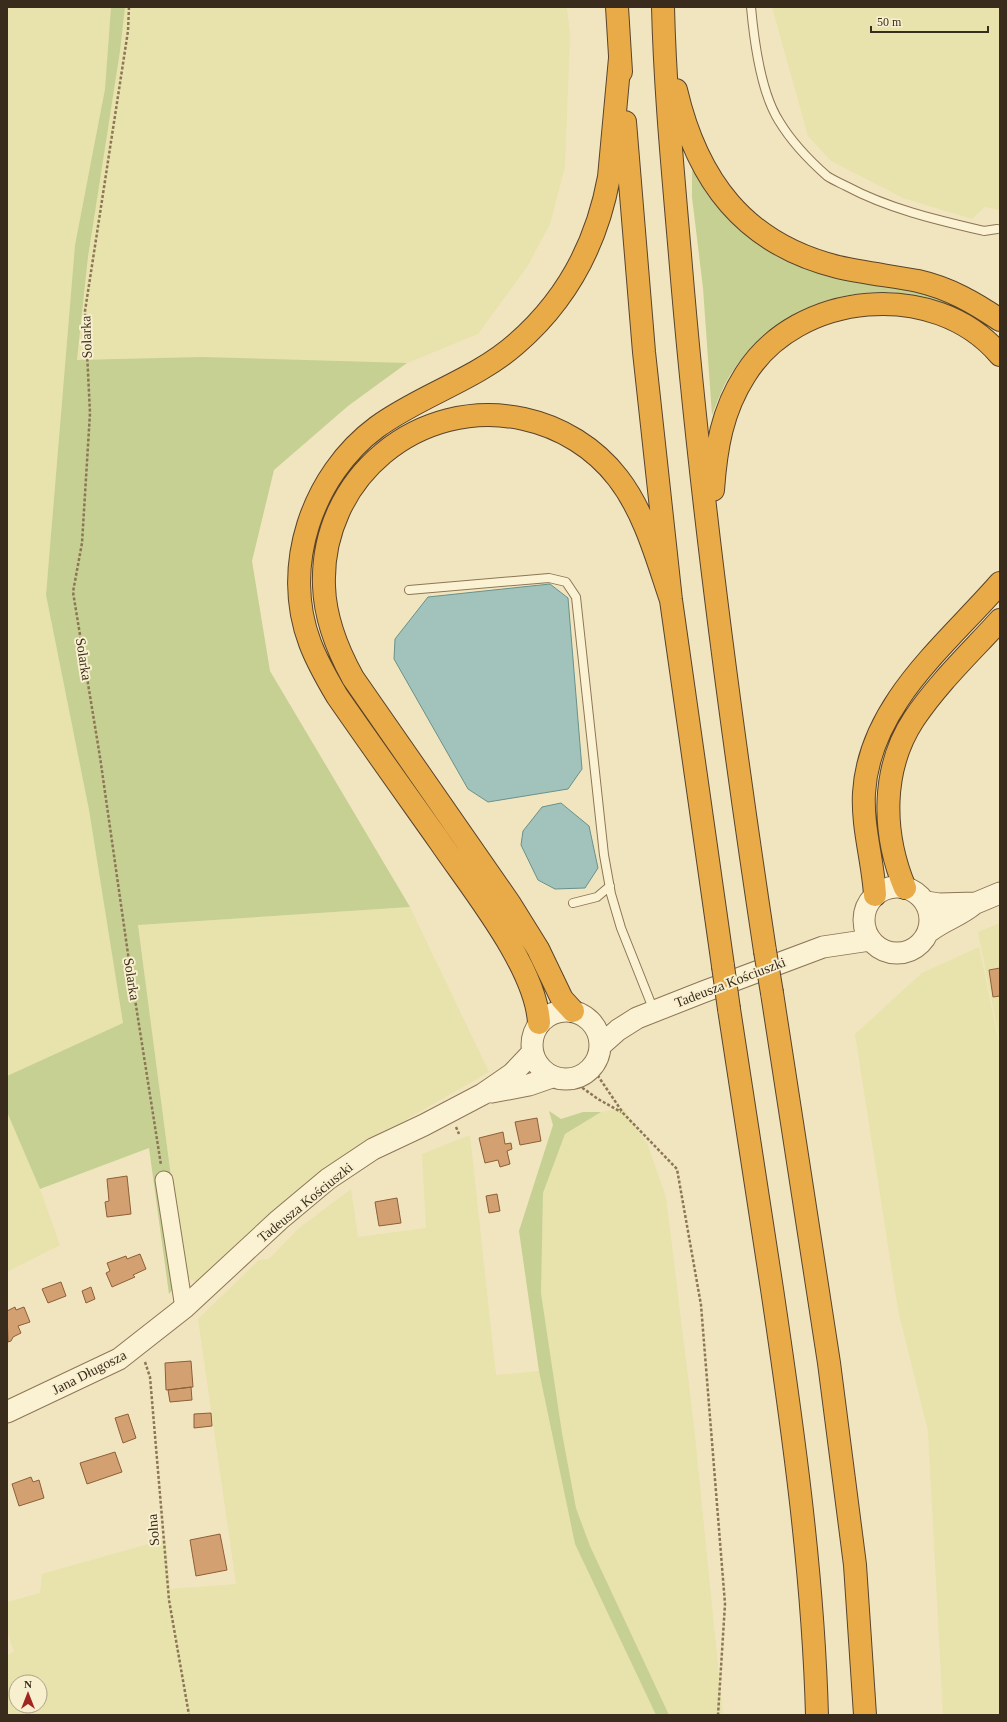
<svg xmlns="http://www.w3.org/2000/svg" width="1007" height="1722" font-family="Georgia,serif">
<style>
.farmland{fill:#e8e2ac;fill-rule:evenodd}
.green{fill:#c5d092}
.water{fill:#a2c3bb;stroke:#69918a}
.building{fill:#d3a071;stroke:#8d5f3a}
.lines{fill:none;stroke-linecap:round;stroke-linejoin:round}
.service-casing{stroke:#8c7656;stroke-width:10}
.minor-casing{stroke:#8c7656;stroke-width:19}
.tertiary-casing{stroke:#8c7656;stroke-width:23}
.motorway-casing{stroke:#59432b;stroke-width:24}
.path{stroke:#8c7656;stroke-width:2.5;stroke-dasharray:3 2;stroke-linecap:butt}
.service{stroke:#fbf2d3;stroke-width:8}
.minor{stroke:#fbf2d3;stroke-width:17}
.tertiary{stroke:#fbf2d3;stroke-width:21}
.motorway{stroke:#e8ab48;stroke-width:22}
.motorway-bridge-casing{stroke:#59432b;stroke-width:24;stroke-linecap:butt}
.motorway-bridge{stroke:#e8ab48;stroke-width:22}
.labels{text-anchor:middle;stroke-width:4;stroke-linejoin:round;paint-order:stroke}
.street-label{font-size:14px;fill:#3a2c1c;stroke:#f8efcf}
</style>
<rect width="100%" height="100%" fill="#f1e5bf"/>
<path class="farmland" d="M 7,7 L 111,7 L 105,89 L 75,245 L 46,595 L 89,810 L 123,1023 L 7,1076 Z
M 125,7 L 567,7 L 570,36 L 565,167 L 550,224 L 527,267 L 478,334 L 407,363 L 77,360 L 92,226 L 120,51 Z
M 772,7 L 1000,7 L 1000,210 L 985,207 L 972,219 L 903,198 L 831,161 L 808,136 Z
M 410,907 L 489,1072 L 355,1149 L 196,1282 L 184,1276 L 138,925 Z
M 1000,923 L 1000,1043 L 978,932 Z
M 979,947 L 1000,1048 L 1000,1715 L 943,1715 L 928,1431 L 898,1310 L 855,1034 L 922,973 Z
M 623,1108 L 647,1143 L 666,1197 L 694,1426 L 723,1715 L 669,1715 L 590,1546 L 576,1508 L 562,1433 L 541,1293 L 543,1193 L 565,1134 L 601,1112 Z
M 7,1112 L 40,1189 L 60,1245 L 7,1272 Z
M 470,1135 L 496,1375 L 539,1371 L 575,1544 L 656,1715 L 7,1715 L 7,1655 L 14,1652 L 7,1631 L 7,1602 L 40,1593 L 42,1574 L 166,1539 L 170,1589 L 236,1584 L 198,1319 L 259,1260 L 269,1259 L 298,1229 L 351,1189 L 358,1237 L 426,1228 L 422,1154 ZM 16,1682 L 40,1682 L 40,1706 L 16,1706 Z"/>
<path class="green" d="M 111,7 L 125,7 L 120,51 L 88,257 L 77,360 L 202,357 L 407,363 L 348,406 L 274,470 L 252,561 L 270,671 L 410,907 L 138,925 L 184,1276 L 169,1294 L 149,1148 L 40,1189 L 7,1112 L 7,1076 L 123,1023 L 89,810 L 46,595 L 75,245 L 105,89 Z
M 692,170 C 727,226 764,260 830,276 C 859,283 890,284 919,292 C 932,296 946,302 958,308 L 953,310 C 935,303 917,296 898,293 C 830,285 757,324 725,384 C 720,394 716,405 712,415 L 703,288 L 692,197 Z
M 549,1111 L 561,1119 L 583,1112 L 601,1112 L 565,1134 L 543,1193 L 541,1293 L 562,1433 L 576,1508 L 590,1546 L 669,1715 L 656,1715 L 575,1544 L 539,1371 L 519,1231 L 553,1125 Z"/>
<path class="water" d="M 550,584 L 568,598 L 582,769 L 568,789 L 488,802 L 468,789 L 394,659 L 395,639 L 428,597 Z
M 561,803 L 589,826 L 598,868 L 585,888 L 555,889 L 538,880 L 521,845 L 523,831 L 542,807 Z"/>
<path class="building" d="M 1000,968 L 1000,996 L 993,997 L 989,970 Z
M 537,1118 L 541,1141 L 520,1145 L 515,1122 Z
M 503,1132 L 505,1144 L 511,1143 L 512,1149 L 507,1151 L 510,1164 L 500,1167 L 498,1160 L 485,1163 L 479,1138 Z
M 127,1176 L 131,1214 L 107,1217 L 105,1202 L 109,1201 L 107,1179 Z
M 497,1194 L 500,1211 L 489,1213 L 486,1196 Z
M 397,1198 L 401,1223 L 379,1226 L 375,1202 Z
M 140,1254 L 146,1269 L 133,1275 L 135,1277 L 112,1287 L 106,1273 L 110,1271 L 107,1263 L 126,1256 L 127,1259 Z
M 61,1282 L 66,1296 L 48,1303 L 42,1289 Z
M 91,1287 L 95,1299 L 86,1303 L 82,1291 Z
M 15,1307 L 16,1310 L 24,1307 L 30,1322 L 18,1326 L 21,1333 L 13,1337 L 11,1341 L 8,1342 L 7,1311 Z
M 191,1361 L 193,1387 L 166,1390 L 165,1363 Z
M 191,1387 L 192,1400 L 170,1402 L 168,1390 Z
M 211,1413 L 212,1426 L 194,1428 L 194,1414 Z
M 128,1414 L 136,1438 L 123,1443 L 115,1418 Z
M 115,1452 L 122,1472 L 87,1484 L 80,1463 Z
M 31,1477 L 33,1482 L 39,1480 L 44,1498 L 19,1506 L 12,1484 Z
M 220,1534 L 227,1570 L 196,1576 L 190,1540 Z"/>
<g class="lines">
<defs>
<path id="service" d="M 751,7 C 754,40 761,93 779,121 C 791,141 810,161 827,176 C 833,180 840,183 846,186 C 889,209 937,220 984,231 L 997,229
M 409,590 L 549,578 L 566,582 L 576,597 L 604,855 L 611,894 L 621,928 L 654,1011
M 573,903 L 597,897 L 610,886"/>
<path id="minor" d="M 164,1180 L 184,1308"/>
<path id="tertiary" d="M864 920a33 33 0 1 1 66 0a33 33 0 1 1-66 0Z
M 926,902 L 939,904 L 976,903 L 1000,893
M 930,931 C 944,920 960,916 974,904
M532 1045a34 34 0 1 1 68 0a34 34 0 1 1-68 0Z
M 600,1046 L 618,1030 L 637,1018 L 703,992 L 823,947 L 870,940
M 492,1092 L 529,1085 L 552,1077
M 7,1412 L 119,1359 L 184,1308 L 279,1220 L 328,1179 L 373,1149 L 424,1125 L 483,1094 L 512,1074 L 532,1053"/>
<path id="motorway" d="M 617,7 L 621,72
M 663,7 C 665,90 673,172 680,255 C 699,488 730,720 765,951
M 676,90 C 697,180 744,244 838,267 C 864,273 892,276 918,281 C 949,288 975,303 1000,320
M 625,122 L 644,352 L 671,600 L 723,966
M 713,490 C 716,448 722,411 745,375 C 797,291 935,278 1000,355
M 905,888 C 882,833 881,769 914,719 C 938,683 971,652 1000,620
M 875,895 C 873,861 862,827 864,793 C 869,705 946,645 1000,583
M 772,993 L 829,1363 L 855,1565 L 865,1715
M 729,1009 C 743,1102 757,1195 772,1289 C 793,1430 813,1572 817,1715
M 573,1011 L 562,999 L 538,949 L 510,904 L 353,678 C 337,649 325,619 324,586 C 320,478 419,396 524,419 C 561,427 595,448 618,478 C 645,513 657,559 671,600
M 539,1023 C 536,967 472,889 440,842 C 406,794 371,745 337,696 C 327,679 317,662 310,643 C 281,567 312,475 377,427 C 421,395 475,380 516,344 C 568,299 597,243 609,177 L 620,58"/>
</defs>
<use href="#service" class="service-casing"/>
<use href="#minor" class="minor-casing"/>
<use href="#tertiary" class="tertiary-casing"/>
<use href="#motorway" class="motorway-casing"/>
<path class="path" d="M 129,7 L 128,31 L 85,311 L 90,413 L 82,543 L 73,592 L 100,757 L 129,961 L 161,1165
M 592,1067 L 623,1113 L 677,1169 L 701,1305 L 725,1604 L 718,1715
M 570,1079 L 598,1099 L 621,1112
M 456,1127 L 459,1134
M 145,1362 L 150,1377 L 169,1600 L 189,1715"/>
<use href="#service" class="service"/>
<use href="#minor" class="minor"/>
<use href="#tertiary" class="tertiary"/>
<use href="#motorway" class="motorway"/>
<defs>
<path id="motorway-bridge" d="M 765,951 L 772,993
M 723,966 L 729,1009"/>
</defs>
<use href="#motorway-bridge" class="motorway-bridge-casing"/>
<use href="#motorway-bridge" class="motorway-bridge"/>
</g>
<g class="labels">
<g class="street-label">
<text transform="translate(86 337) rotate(-92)" y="5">Solarka</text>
<text transform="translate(84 659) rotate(81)" y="5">Solarka</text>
<text transform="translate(132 979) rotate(81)" y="5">Solarka</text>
<text transform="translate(730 982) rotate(-21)" y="5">Tadeusza Kościuszki</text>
<text transform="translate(305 1202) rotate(-39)" y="5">Tadeusza Kościuszki</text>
<text transform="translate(89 1372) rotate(-27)" y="5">Jana Długosza</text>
<text transform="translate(153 1530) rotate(-95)" y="5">Solna</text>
</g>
</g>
<rect width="1007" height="1722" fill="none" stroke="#3a2c1c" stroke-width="16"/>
<g transform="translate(28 1694)"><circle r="19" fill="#f8efcf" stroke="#aca187"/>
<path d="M0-3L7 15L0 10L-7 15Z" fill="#a02721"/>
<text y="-6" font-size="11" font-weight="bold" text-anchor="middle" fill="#3a2c1c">N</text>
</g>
<path d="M871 26v6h117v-6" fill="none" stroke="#3a2c1c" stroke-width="2"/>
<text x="877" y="26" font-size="12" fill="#3a2c1c" stroke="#f8efcf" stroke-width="3" paint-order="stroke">50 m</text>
</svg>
